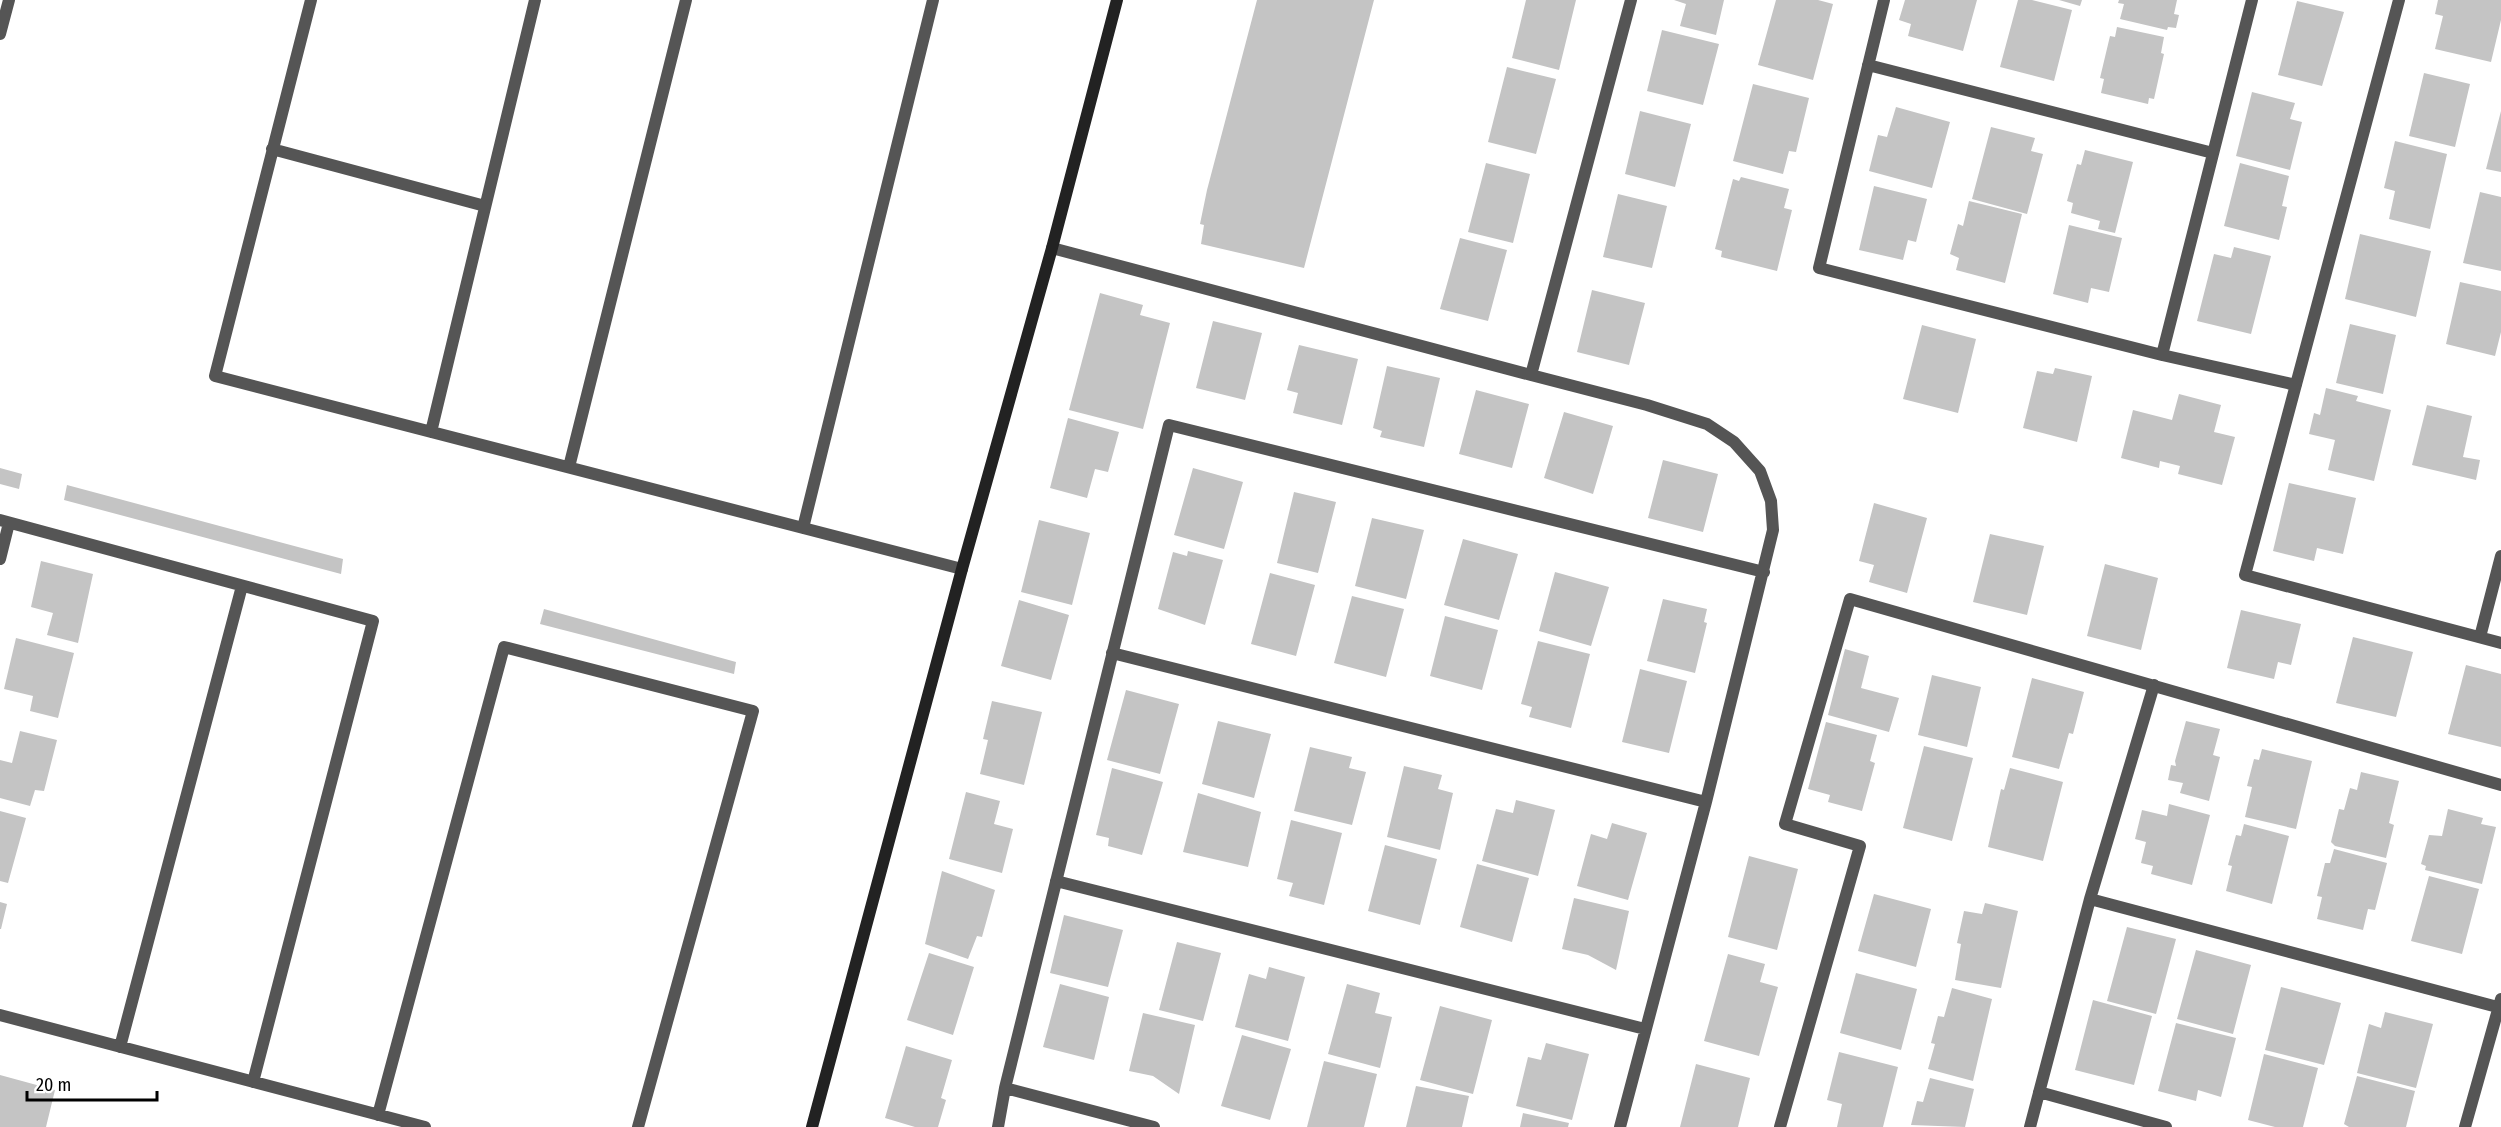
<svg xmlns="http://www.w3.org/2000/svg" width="2501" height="1127" font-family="'Fira Sans Condensed',sans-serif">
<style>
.building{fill:#c4c4c4}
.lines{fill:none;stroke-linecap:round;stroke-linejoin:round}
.street{stroke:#555;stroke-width:12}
.secondary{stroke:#222;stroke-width:12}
</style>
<rect width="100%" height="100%" fill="#fff"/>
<path class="building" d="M 1257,0 L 1374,0 L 1304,268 L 1201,244 L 1204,225 L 1200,224 L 1207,190 Z
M 1526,0 L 1576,0 L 1559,70 L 1512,58 Z
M 1674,0 L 1724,0 L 1716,35 L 1680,26 L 1686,4 Z
M 1776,0 L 1818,0 L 1833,4 L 1813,80 L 1758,65 Z
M 1905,0 L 1977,0 L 1963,51 L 1908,36 L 1911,24 L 1899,20 Z
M 2018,0 L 2032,0 L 2072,10 L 2054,81 L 2000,67 Z
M 2059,0 L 2082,0 L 2080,6 Z
M 2119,0 L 2177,0 L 2174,14 L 2179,15 L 2176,28 L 2168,27 L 2167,30 L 2120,19 L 2124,4 L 2118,3 Z
M 2438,0 L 2501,0 L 2501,20 L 2491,62 L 2435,49 L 2443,16 L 2435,14 Z
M 2297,1 L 2344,12 L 2322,86 L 2278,75 Z
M 2117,27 L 2164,37 L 2161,53 L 2164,54 L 2154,99 L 2149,98 L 2148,104 L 2101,93 L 2104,79 L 2100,78 L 2110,36 L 2115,37 Z
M 1662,30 L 1719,44 L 1703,105 L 1647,91 Z
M 1507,67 L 1556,79 L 1536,154 L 1488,142 Z
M 2424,73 L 2470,84 L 2455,147 L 2409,136 Z
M 1753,84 L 1809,98 L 1796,152 L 1789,151 L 1783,174 L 1733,161 Z
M 2252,92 L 2295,103 L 2290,119 L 2302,122 L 2290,170 L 2236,156 Z
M 1896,107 L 1950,122 L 1932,188 L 1869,171 L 1878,135 L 1887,137 Z
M 1640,111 L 1691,124 L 1675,187 L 1625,174 Z
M 2501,111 L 2501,172 L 2486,169 Z
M 1991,127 L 2035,138 L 2031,151 L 2043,154 L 2027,214 L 1972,199 Z
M 2395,141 L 2447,154 L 2430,229 L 2389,219 L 2395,191 L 2384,188 Z
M 2085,150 L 2133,162 L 2115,233 L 2098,229 L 2100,221 L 2071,213 L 2073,203 L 2067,201 L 2077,164 L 2081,165 Z
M 1486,163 L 1530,174 L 1513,243 L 1468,232 Z
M 2240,163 L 2289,176 L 2282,206 L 2287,207 L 2279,240 L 2224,226 Z
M 1741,177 L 1789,189 L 1784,208 L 1792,210 L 1777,271 L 1721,257 L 1722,251 L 1715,249 L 1733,179 L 1739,181 Z
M 1874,186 L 1927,199 L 1916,242 L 1908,240 L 1903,260 L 1859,250 Z
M 2480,192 L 2501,197 L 2501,271 L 2463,263 Z
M 1618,194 L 1667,206 L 1652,268 L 1603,257 Z
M 1969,201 L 2022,214 L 2005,283 L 1956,270 L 1959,258 L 1950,254 L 1958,224 L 1963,226 Z
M 2069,225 L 2122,238 L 2109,292 L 2091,288 L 2088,303 L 2053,294 Z
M 2360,234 L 2431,251 L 2416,317 L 2345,299 Z
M 1460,238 L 1507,250 L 1488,321 L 1440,309 Z
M 2234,247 L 2271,256 L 2251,334 L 2197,321 L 2214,254 L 2231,258 Z
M 2460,282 L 2501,291 L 2501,332 L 2495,356 L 2446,344 Z
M 1592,290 L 1645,303 L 1629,365 L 1577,352 Z
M 1100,293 L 1143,305 L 1140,315 L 1170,323 L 1143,429 L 1069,410 Z
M 1213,321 L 1262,333 L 1245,400 L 1196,388 Z
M 2350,324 L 2396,335 L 2383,394 L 2336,383 Z
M 1922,325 L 1976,339 L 1958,413 L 1903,399 Z
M 1299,345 L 1358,359 L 1342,425 L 1293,413 L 1298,393 L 1287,390 Z
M 1387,366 L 1440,378 L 1424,447 L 1380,437 L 1382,431 L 1373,428 Z
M 2055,368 L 2092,376 L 2077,442 L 2023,428 L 2037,371 L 2053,374 Z
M 2326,388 L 2358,396 L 2356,401 L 2391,410 L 2374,481 L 2328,470 L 2335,440 L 2309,434 L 2314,413 L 2320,415 Z
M 1476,390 L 1529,404 L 1512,468 L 1459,454 Z
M 2179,394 L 2221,405 L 2214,432 L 2235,437 L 2222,485 L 2178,474 L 2180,466 L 2160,461 L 2159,468 L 2121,458 L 2133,410 L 2172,420 Z
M 2427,405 L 2472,416 L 2463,457 L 2480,460 L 2476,480 L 2412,465 Z
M 1564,412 L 1613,426 L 1593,494 L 1544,478 Z
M 1068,418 L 1119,432 L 1108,472 L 1095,469 L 1087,498 L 1050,488 Z
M 1663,460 L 1718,474 L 1703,532 L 1648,518 Z
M 0,468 L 22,474 L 19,489 L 0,484 Z
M 1193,468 L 1243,482 L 1224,549 L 1174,535 Z
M 2289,483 L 2356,498 L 2343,554 L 2317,548 L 2314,561 L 2273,551 Z
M 67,485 L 343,559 L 341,574 L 64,500 Z
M 1294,492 L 1336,502 L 1318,573 L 1277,563 Z
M 1874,503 L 1927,518 L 1907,593 L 1869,582 L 1874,565 L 1859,561 Z
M 1372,518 L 1424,530 L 1406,599 L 1355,586 Z
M 1039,520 L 1090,533 L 1072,605 L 1021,592 Z
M 1990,534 L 2044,546 L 2027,615 L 1973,602 Z
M 1463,539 L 1518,554 L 1499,620 L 1444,605 Z
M 1188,551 L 1223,560 L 1205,625 L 1158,609 L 1173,552 L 1187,556 Z
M 41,561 L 93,574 L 78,643 L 47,635 L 53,613 L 31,607 Z
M 2105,564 L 2158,578 L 2141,650 L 2087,636 Z
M 1555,572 L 1609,587 L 1591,646 L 1539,631 Z
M 1270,573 L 1315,585 L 1296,656 L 1251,644 Z
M 1352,596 L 1404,609 L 1386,677 L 1334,663 Z
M 1663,599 L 1707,609 L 1704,622 L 1707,623 L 1695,673 L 1647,661 Z
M 1019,600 L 1069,615 L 1051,680 L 1001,666 Z
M 544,609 L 736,662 L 734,674 L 540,624 Z
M 2241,610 L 2301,624 L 2291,665 L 2278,662 L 2274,679 L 2227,668 Z
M 1445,616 L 1498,630 L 1482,690 L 1430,676 Z
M 2353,637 L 2413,652 L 2396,717 L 2336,703 Z
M 16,638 L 74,653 L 58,718 L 30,711 L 33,696 L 4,689 Z
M 1538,641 L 1590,654 L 1571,728 L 1529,717 L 1532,707 L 1521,704 Z
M 1845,649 L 1869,656 L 1861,688 L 1899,698 L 1889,732 L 1828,715 Z
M 2466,665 L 2501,674 L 2501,747 L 2448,734 Z
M 1640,669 L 1687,681 L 1669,753 L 1622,742 Z
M 1932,675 L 1981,687 L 1967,747 L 1918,735 Z
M 2032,678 L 2084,692 L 2073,734 L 2069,733 L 2059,769 L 2012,757 Z
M 1126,690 L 1179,704 L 1160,774 L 1107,760 Z
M 992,701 L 1042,712 L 1024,785 L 980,774 L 988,740 L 983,739 Z
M 1218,721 L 1271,734 L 1254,798 L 1202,784 Z
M 2186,721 L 2220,729 L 2213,755 L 2220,757 L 2209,801 L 2180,793 L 2183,783 L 2168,780 L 2171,765 L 2176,766 L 2175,761 Z
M 1826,722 L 1877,735 L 1870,761 L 1875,763 L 1862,811 L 1828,802 L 1830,795 L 1808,789 Z
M 20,731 L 57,740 L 44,791 L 35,790 L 30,806 L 0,798 L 0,760 L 12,763 Z
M 1924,746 L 1973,758 L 1952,841 L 1903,828 Z
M 1310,747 L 1352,757 L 1349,768 L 1366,772 L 1352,825 L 1294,811 Z
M 2262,749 L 2312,761 L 2296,829 L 2245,817 L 2252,787 L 2247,786 L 2254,759 L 2259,760 Z
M 1404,766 L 1442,775 L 1438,789 L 1453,793 L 1440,850 L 1387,837 Z
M 1112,768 L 1163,782 L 1142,855 L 1108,846 L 1109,838 L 1096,835 Z
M 2010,768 L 2063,782 L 2043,861 L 1988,847 L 2001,789 L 2004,790 Z
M 2361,772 L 2399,781 L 2389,823 L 2394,825 L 2386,858 L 2335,846 L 2331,842 L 2339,809 L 2344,810 L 2350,788 L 2357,790 Z
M 966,792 L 1000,801 L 994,824 L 1013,829 L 1002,873 L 949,859 Z
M 1198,793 L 1261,812 L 1248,867 L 1183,852 Z
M 1516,800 L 1555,810 L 1538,876 L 1482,861 L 1496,809 L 1513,813 Z
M 2169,804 L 2210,815 L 2192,885 L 2151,874 L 2153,866 L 2141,863 L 2146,842 L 2135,839 L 2142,810 L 2167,816 Z
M 2448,809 L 2483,818 L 2481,824 L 2496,827 L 2482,884 L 2425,870 L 2426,866 L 2421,864 L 2429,835 L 2442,836 Z
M 0,811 L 26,818 L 8,883 L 0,881 Z
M 1291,820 L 1342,833 L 1324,905 L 1289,896 L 1293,883 L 1277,879 Z
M 1612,823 L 1647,833 L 1628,900 L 1577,886 L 1591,834 L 1607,839 Z
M 2244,824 L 2289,836 L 2272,904 L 2226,891 L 2232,866 L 2228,865 L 2236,835 L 2241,836 Z
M 1385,845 L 1437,859 L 1420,925 L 1368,911 Z
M 2334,849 L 2387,863 L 2375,910 L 2368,909 L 2363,930 L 2317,919 L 2322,897 L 2317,896 L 2325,863 L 2330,863 Z
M 1749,856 L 1798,869 L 1777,950 L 1728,937 Z
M 1477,864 L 1529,878 L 1512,942 L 1460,927 Z
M 942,871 L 995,890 L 982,937 L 977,936 L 968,959 L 925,944 Z
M 2429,876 L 2479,889 L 2462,954 L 2411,941 Z
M 1874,894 L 1931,909 L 1916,967 L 1858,951 Z
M 1574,898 L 1629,911 L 1616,970 L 1588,955 L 1562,949 Z
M 0,902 L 7,904 L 1,929 L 0,929 Z
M 1985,903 L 2018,911 L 2001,988 L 1955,980 L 1961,944 L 1957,943 L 1964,911 L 1982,914 Z
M 1064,915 L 1123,930 L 1108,987 L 1050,973 Z
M 2127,927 L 2176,939 L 2156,1014 L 2107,1001 Z
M 1177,942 L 1221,953 L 1203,1021 L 1159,1010 Z
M 2196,950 L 2251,965 L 2233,1034 L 2177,1019 Z
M 929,953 L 974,967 L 953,1035 L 907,1020 Z
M 1728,954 L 1765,964 L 1760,982 L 1778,987 L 1759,1056 L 1704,1041 Z
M 1269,967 L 1305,977 L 1288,1041 L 1235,1027 L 1249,974 L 1266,979 Z
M 1856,973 L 1917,989 L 1901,1050 L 1840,1033 Z
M 1060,984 L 1109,997 L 1094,1060 L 1043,1047 Z
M 1347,984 L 1380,993 L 1375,1013 L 1392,1017 L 1380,1068 L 1328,1054 Z
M 2281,987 L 2341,1003 L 2324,1065 L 2265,1050 Z
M 1952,988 L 1992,999 L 1973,1081 L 1928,1069 L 1935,1044 L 1931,1043 L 1938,1016 L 1944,1017 Z
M 2093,1000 L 2152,1016 L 2134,1085 L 2075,1070 Z
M 1440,1006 L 1492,1020 L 1473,1094 L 1420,1080 Z
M 2385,1012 L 2433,1024 L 2416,1088 L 2357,1073 L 2369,1024 L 2381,1028 Z
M 1143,1013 L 1195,1025 L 1179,1094 L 1153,1076 L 1129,1071 Z
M 2176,1023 L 2236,1038 L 2221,1097 L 2198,1090 L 2196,1101 L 2158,1091 Z
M 1242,1035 L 1291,1049 L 1270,1120 L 1221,1106 Z
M 1546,1043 L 1589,1054 L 1572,1120 L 1516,1106 L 1528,1057 L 1541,1060 Z
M 906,1046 L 952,1060 L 941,1098 L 946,1100 L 938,1127 L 915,1127 L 885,1118 Z
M 1839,1052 L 1898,1067 L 1883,1127 L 1837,1127 L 1842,1104 L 1827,1100 Z
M 2264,1054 L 2318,1068 L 2303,1127 L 2275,1127 L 2248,1120 Z
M 1324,1061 L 1377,1074 L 1364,1127 L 1307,1127 Z
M 1696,1064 L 1750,1078 L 1738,1127 L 1680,1127 Z
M 0,1075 L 55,1090 L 46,1127 L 0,1127 Z
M 2357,1076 L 2415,1091 L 2406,1127 L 2349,1127 L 2344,1124 Z
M 1930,1078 L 1974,1089 L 1965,1127 L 1911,1125 L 1917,1101 L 1923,1102 Z
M 1416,1086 L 1469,1096 L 1462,1127 L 1406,1127 Z
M 1523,1113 L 1569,1123 L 1568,1127 L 1520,1127 Z"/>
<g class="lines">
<path class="street" d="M 311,0 L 215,376 L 962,569
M 1884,0 L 1819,268 L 2162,355 L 2296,385
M 2399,0 L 2245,575 L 2501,643
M 0,34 L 9,0
M 1868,65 L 2213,153
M 272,149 L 485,206
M 1052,248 L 1531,375
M 2162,355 L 2252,0
M 431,432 L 535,0
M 569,467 L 686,0
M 0,520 L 373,621 L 253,1082
M 803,528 L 933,0
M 0,559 L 9,523
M 2480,637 L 2501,556
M 1112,653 L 1706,802
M 1056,881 L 1645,1029
M 2090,899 L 2154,685
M 0,1015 L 425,1127
M 120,1047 L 242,586
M 1005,1088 L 1169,425 L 1764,572
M 2039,1092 L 2166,1127
M 378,1115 L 504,647 L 753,711 L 638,1127
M 998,1127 L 1005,1088 L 1154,1127
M 1620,1127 L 1706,802 L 1773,530 L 1771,501 L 1760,471 L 1734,442 L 1707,424 L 1647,405 L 1531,375 L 1631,0
M 1780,1127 L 1860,846 L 1785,824 L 1850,599 L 2501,785
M 2030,1127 L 2090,899 L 2501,1008
M 2465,1127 L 2501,999"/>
<path class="secondary" d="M 812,1127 L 962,569 L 1052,248 L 1117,0"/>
</g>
<path d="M27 1091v9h130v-9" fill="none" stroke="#000000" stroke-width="3"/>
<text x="36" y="1091" font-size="18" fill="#000000" stroke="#ffffff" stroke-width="4.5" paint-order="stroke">20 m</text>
</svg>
